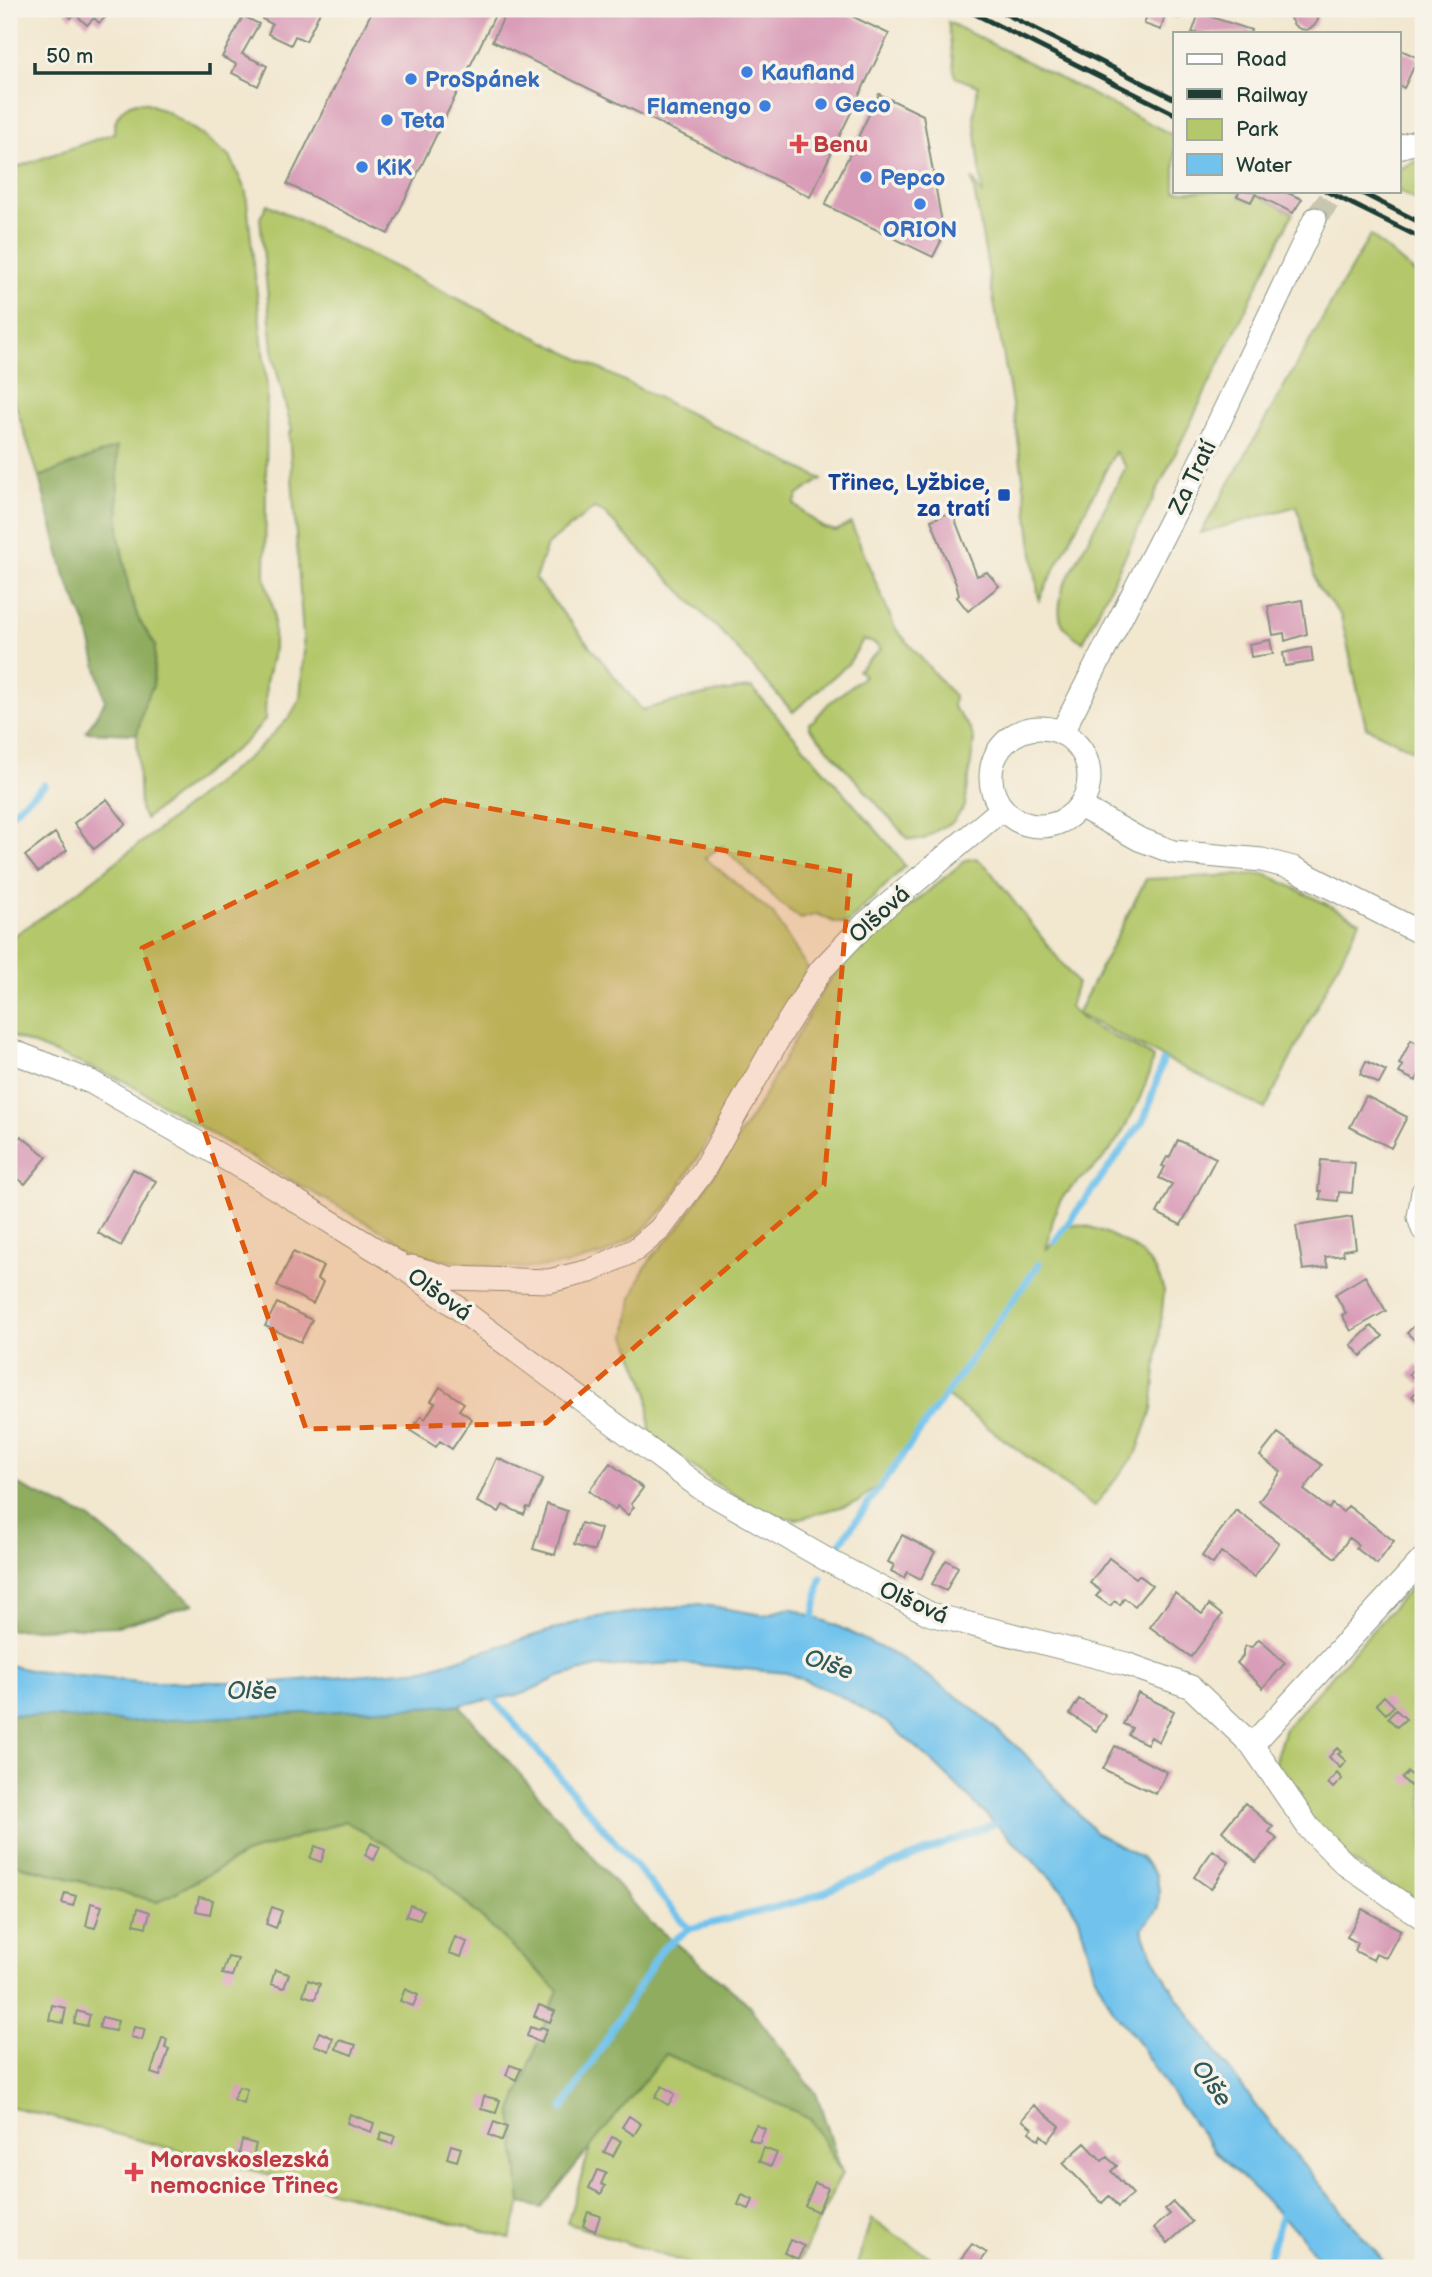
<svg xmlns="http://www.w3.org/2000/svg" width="1432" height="2277" font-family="'Balsamiq Sans',sans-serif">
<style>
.green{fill:#b4c76b;stroke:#6a8250;stroke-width:2}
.forest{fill:#8fac5f;stroke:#57744a;stroke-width:2}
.water{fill:#71c3ed;stroke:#488090;stroke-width:2}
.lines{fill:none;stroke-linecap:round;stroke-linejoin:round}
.stream{stroke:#71c3ed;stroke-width:7}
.building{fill:#d99db8}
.minor-tunnel{stroke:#c8c5b0;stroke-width:23;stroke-dasharray:23 11;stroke-linecap:butt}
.minor-casing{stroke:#889282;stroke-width:25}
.minor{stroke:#fff;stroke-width:23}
.rail{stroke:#1f3d34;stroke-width:5}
.marked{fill:#de580e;fill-opacity:0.2;stroke:#de580e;stroke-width:5;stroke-dasharray:14 9;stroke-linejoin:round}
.shop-dot{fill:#3f7fe0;stroke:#f7f3e8;stroke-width:2.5}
.health-dot{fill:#e0444e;stroke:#f7f3e8;stroke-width:2.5}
.transit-dot{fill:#1a4fb4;stroke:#f7f3e8;stroke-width:2.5}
.labels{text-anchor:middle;stroke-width:7;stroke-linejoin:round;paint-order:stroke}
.shop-label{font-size:23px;font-weight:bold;fill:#366cbe;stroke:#f7f3e8;text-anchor:start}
.health-label{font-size:23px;font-weight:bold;fill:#be3a42;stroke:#f7f3e8;text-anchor:start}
.street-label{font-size:23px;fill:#1f3d34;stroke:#f7f3e8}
.transit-label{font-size:23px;font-weight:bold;fill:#164399;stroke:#f7f3e8;text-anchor:end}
.water-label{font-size:24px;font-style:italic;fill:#2f5859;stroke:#f7f3e8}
</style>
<rect width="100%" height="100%" fill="#f7f3e8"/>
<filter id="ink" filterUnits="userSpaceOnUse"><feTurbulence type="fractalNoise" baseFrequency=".0143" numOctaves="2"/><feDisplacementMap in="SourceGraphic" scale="14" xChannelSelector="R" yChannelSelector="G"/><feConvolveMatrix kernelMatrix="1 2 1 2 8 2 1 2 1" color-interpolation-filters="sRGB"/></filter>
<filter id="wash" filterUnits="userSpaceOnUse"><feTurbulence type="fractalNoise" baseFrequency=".00686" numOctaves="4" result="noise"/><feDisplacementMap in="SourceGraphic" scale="28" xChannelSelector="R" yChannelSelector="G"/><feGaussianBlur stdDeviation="1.57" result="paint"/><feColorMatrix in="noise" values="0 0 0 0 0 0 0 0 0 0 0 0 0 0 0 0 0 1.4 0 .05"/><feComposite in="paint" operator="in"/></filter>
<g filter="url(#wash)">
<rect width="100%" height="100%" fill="#f2e7cf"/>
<path class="green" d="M 948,22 L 1175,136 L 1175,191 L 1240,191 L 1238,196 L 1250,202 L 1255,194 L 1293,213 L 1083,642 C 1057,627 1056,616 1063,587 L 1126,467 L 1115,452 L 1039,600 L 1017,432 L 972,178 L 983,196 L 974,115 L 978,86 L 955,77 Z
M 137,102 L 145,102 L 167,112 L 201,134 L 231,158 L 246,192 L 267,387 L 265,577 L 274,612 L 274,648 L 266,682 L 265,720 L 245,742 L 145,819 L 140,809 L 137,734 L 145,701 L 153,686 L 155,645 L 138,618 L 129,590 L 119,536 L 117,448 L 39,477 L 9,385 L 9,170 L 114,133 C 114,117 122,105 137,102 Z
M 1423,158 L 1423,204 L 1397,191 L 1399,191 L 1399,169 Z
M 267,204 L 822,479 L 798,495 L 794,504 L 822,527 L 836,531 L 851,523 L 895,628 L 954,696 L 953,707 L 970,728 L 974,740 L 965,806 L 952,823 L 942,827 L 923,840 L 908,839 L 809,727 L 809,723 L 814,720 L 828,704 L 864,676 L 858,670 L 881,649 L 874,643 L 863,640 L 849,663 L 793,712 L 729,640 L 604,513 L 594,508 L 547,545 L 535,579 L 642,710 C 678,700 714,691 752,688 L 892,848 L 905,866 L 847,924 L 834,922 L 817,914 L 801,919 L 782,905 L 722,846 L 705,858 L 773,914 L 808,969 L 739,1091 L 668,1205 L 640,1233 L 607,1253 L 569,1264 L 531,1268 L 494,1267 L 430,1258 L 255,1160 L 124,1081 L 9,1035 L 9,939 L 64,902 L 156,831 L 256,751 L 289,718 L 300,699 L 304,651 L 289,433 L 292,431 L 274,360 L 260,218 Z
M 1370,235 L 1423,280 L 1423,755 L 1366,727 L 1341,616 L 1317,586 L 1297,506 L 1201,533 Z
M 976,858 L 987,867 L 1077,983 L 1070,1007 C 1087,1031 1129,1039 1153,1058 C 1147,1089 1123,1137 1102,1160 C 1090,1173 1072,1184 1062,1198 C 1052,1213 1051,1233 1046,1250 C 1055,1241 1058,1229 1072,1225 C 1087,1221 1131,1244 1142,1254 C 1154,1265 1160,1277 1164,1291 L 1152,1410 L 1137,1452 L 1094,1507 L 945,1395 L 884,1481 L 858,1502 L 797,1519 L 768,1515 L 712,1481 L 650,1434 L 648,1392 L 626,1336 L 632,1298 L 642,1273 L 652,1257 L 682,1224 L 757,1108 L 824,987 L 852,954 L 966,860 Z
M 1266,874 L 1360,921 L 1265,1109 L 1077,1014 L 1146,879 Z
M 1423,1574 L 1423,1906 L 1348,1859 L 1315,1827 L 1274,1764 L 1285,1728 Z
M 345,1821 L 434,1873 L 558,1990 L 512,2112 L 521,2203 L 510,2238 L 9,2106 L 9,1863 L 158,1902 L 245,1854 Z
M 666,2053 L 810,2118 L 842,2173 L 796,2268 L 701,2268 L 567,2223 L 591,2145 Z
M 871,2219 L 947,2268 L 856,2268 Z"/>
<path class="forest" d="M 117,447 L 119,536 L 129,590 L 138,618 L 155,645 L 153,686 L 145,701 L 137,734 L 86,732 L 105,701 L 87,626 L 65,576 L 39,477 Z
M 9,1481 L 88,1517 L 194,1604 L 118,1626 L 9,1630 Z
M 459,1705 L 650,1922 L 745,2001 L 817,2095 L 842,2173 L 810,2118 L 666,2054 L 541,2208 L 521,2203 L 512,2112 L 558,1990 L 434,1873 L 345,1821 L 245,1854 L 158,1902 L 9,1862 L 9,1714 L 129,1722 Z"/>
<path class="water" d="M 699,1604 L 763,1615 L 791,1608 L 835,1625 L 905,1660 L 966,1703 L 1022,1751 L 1095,1832 L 1140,1857 L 1156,1874 L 1159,1890 L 1158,1909 L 1142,1929 C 1156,1970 1185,2008 1210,2043 C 1265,2121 1328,2194 1389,2268 L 1326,2268 L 1297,2231 L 1215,2151 L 1165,2085 L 1134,2036 L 1114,2012 L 1095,1976 L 1079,1918 L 1060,1887 L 936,1765 L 889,1724 L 839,1695 L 787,1673 L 679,1663 L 597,1667 L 559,1677 L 522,1694 L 459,1705 L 129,1722 L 9,1714 L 9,1665 L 33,1671 L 138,1682 L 277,1682 L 425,1669 L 591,1618 Z"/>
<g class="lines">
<path class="stream" d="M 9,815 L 44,785
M 1055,1241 L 1145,1118 L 1163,1061
M 833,1553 L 1039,1264
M 812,1625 L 821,1578
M 489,1694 L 689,1929 L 804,1900 L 1004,1820
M 563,2109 L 662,1949 L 689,1929
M 1265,2268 L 1284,2209"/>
</g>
<g id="blocks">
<path class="building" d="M 68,9 L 103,9 L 101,10 L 107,16 L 99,23 L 94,18 L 87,25 L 75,14 L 71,18 L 65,12 Z
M 267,9 L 314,9 L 320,12 L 306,41 L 295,36 L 291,45 L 268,34 L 272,24 L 262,19 Z
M 373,9 L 498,9 L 388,234 L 287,184 Z
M 508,9 L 837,9 L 889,34 L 810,197 L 492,41 Z
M 1149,9 L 1181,9 L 1178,18 L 1165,14 L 1161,30 L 1144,24 Z
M 1292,9 L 1317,9 L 1318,20 L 1314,26 L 1307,30 L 1300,29 L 1294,25 L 1290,18 Z
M 1199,13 L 1251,30 L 1250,33 L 1192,33 Z
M 243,16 L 259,24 L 242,54 L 267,66 L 258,86 L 232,73 L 236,64 L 222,57 Z
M 1399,49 L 1418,58 L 1404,88 L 1399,85 Z
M 879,94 L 923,115 L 944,235 L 933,257 L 825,205 Z
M 1240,191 L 1283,191 L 1302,199 L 1293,213 L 1255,194 L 1251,202 L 1237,196 Z
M 952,512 L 977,576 L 987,572 L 999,586 L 968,611 L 957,597 L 959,595 L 956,584 L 931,520 Z
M 1302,600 L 1307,634 L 1285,641 L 1284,633 L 1273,635 L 1268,606 Z
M 1270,640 L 1273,654 L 1251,657 L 1249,644 Z
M 1311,647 L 1313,662 L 1285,666 L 1283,653 Z
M 107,799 L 126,824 L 94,849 L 74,823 Z
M 55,833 L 67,850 L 38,872 L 25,856 Z
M 1411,1040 L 1423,1046 L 1423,1076 L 1419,1074 L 1416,1081 L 1399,1073 L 1403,1066 L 1399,1064 Z
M 1366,1061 L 1386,1071 L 1379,1084 L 1360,1074 Z
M 1366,1096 L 1407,1117 L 1391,1148 L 1350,1127 Z
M 21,1136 L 47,1157 L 25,1184 L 9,1171 L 9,1152 Z
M 1178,1140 L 1216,1158 L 1181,1225 L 1157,1213 L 1172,1184 L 1159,1178 L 1165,1167 L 1162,1166 L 1167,1157 L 1169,1158 Z
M 1321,1160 L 1355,1163 L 1352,1193 L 1339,1192 L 1338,1201 L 1320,1199 L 1321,1191 L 1318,1191 Z
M 133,1169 L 156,1181 L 121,1246 L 98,1233 Z
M 1352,1217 L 1356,1248 L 1343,1250 L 1344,1255 L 1325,1257 L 1328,1267 L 1303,1270 L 1296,1226 Z
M 293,1252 L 323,1266 L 317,1279 L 323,1282 L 313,1304 L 277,1286 Z
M 1365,1276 L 1386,1311 L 1351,1331 L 1342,1315 L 1346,1313 L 1335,1294 Z
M 277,1303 L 312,1320 L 301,1342 L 265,1326 Z
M 1423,1317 L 1423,1348 L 1407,1333 Z
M 1371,1326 L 1383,1336 L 1361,1356 L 1351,1345 Z
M 1417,1365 L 1423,1370 L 1421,1385 L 1409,1374 Z
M 1423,1386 L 1423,1406 L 1412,1396 Z
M 440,1387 L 464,1403 L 459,1410 L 472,1419 L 452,1449 L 440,1441 L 436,1447 L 411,1431 L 421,1416 L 425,1419 L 435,1403 L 431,1401 Z
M 1278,1433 L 1322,1465 L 1304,1490 L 1329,1509 L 1332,1504 L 1343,1512 L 1348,1506 L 1394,1541 L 1377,1564 L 1356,1548 L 1358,1545 L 1349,1538 L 1335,1558 L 1259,1501 L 1281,1472 L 1260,1456 Z
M 497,1458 L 543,1479 L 530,1508 L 527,1507 L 524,1515 L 503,1505 L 499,1512 L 477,1502 Z
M 610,1463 L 643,1488 L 631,1504 L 634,1507 L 628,1515 L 617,1506 L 615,1510 L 589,1491 Z
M 547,1504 L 567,1511 L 555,1555 L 533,1549 Z
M 1236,1510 L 1279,1543 L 1254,1577 L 1221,1552 L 1213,1564 L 1202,1556 Z
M 581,1523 L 601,1529 L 594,1551 L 574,1545 Z
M 902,1535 L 935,1552 L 921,1579 L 907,1572 L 904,1578 L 891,1571 L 894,1565 L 888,1562 Z
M 1109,1558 L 1136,1578 L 1139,1575 L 1152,1585 L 1135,1606 L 1124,1598 L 1120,1605 L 1115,1601 L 1110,1606 L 1096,1596 L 1101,1591 L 1090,1583 Z
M 946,1560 L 958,1567 L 946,1591 L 932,1584 Z
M 1175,1593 L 1202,1614 L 1209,1605 L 1222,1615 L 1191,1657 L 1150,1627 Z
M 1259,1639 L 1285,1663 L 1263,1688 L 1237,1663 L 1243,1656 L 1243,1650 L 1246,1646 L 1252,1647 Z
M 1138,1693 L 1174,1711 L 1159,1742 L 1151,1737 L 1147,1744 L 1128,1735 L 1132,1728 L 1123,1724 Z
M 1384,1696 L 1394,1706 L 1386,1714 L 1376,1704 Z
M 1079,1699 L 1106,1716 L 1096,1731 L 1070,1714 Z
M 1396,1710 L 1406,1719 L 1397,1727 L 1388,1718 Z
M 1115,1746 L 1167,1772 L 1156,1794 L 1103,1769 Z
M 1337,1748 L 1341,1752 L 1338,1754 L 1346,1761 L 1340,1768 L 1329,1757 Z
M 1408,1772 L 1416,1779 L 1410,1786 L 1402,1778 Z
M 1337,1773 L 1342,1779 L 1333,1788 L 1328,1783 Z
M 1245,1803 L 1273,1827 L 1269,1832 L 1277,1839 L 1256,1862 L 1222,1831 Z
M 371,1843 L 380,1847 L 374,1860 L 365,1855 Z
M 315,1846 L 325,1850 L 321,1862 L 310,1858 Z
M 1213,1850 L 1229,1862 L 1211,1889 L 1194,1877 Z
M 65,1893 L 76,1896 L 73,1906 L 62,1903 Z
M 199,1897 L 213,1900 L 210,1914 L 196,1911 Z
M 91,1903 L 102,1906 L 95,1928 L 86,1926 Z
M 410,1905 L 424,1910 L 419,1920 L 406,1916 Z
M 272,1907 L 282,1911 L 276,1928 L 266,1924 Z
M 138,1908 L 150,1912 L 146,1927 L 134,1924 Z
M 1362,1909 L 1401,1930 L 1386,1958 L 1376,1953 L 1373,1960 L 1355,1951 L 1358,1943 L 1347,1937 Z
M 455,1937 L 467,1942 L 461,1957 L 449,1953 Z
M 228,1957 L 238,1959 L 232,1976 L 222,1974 Z
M 275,1970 L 289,1974 L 284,1988 L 271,1984 Z
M 308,1980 L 320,1984 L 315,1999 L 303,1995 Z
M 405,1989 L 418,1995 L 413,2006 L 400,2001 Z
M 52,2005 L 66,2008 L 63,2023 L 49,2020 Z
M 539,2005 L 555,2011 L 550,2022 L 534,2016 Z
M 77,2011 L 90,2015 L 87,2026 L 74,2023 Z
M 102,2017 L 118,2021 L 115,2031 L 99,2028 Z
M 134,2027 L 145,2029 L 142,2040 L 131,2037 Z
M 530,2027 L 539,2030 L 541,2027 L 547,2029 L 541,2043 L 527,2036 Z
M 319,2032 L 333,2038 L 329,2051 L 314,2045 Z
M 162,2038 L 167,2039 L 165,2048 L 169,2049 L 160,2076 L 151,2073 Z
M 339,2040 L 356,2045 L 352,2055 L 336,2049 Z
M 510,2065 L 521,2069 L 516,2080 L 506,2075 Z
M 662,2086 L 675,2094 L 668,2105 L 655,2097 Z
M 239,2087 L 247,2089 L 243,2103 L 233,2099 Z
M 484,2096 L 500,2100 L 496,2113 L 481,2109 Z
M 1034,2105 L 1060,2126 L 1048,2141 L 1041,2135 L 1039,2140 L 1029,2132 L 1032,2128 L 1022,2120 Z
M 350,2114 L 374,2123 L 371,2132 L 347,2123 Z
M 629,2116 L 641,2124 L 634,2135 L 622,2127 Z
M 494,2122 L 507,2127 L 502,2141 L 489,2135 Z
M 756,2125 L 765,2129 L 759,2143 L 749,2139 Z
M 382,2132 L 395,2136 L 392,2144 L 379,2140 Z
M 612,2137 L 621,2141 L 613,2156 L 604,2152 Z
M 242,2140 L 256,2144 L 253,2157 L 239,2154 Z
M 1085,2143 L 1102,2161 L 1107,2157 L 1117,2166 L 1111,2171 L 1133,2194 L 1118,2207 L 1109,2196 L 1102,2203 L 1063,2163 Z
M 451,2145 L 461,2148 L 457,2161 L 447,2158 Z
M 764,2148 L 777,2153 L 771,2166 L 759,2161 Z
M 597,2170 L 606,2173 L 601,2184 L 605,2186 L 601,2194 L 589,2188 Z
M 815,2183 L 828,2188 L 818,2212 L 805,2206 Z
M 742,2195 L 753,2200 L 749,2209 L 738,2205 Z
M 1173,2202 L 1192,2222 L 1168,2243 L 1154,2228 L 1170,2214 L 1165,2209 Z
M 588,2212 L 600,2216 L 595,2231 L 583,2226 Z
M 790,2240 L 804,2246 L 798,2259 L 784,2253 Z
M 972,2244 L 987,2253 L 976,2268 L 973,2268 L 960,2260 Z"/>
</g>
</g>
<g filter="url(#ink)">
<use href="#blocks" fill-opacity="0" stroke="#889282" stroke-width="2"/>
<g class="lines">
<path class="minor-tunnel" d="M 1315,219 L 1336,191"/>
<defs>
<path id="minor" d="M 1399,147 L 1423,140
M991 777a49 49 0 1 1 98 0a49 49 0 1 1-98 0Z
M 1062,732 L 1194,475 L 1315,219
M 1080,806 L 1139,839 L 1173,852 L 1262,860 L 1293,868 L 1423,934
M 9,1050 L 91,1082 L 251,1173 L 396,1262 L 701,1488 L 831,1562 L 930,1614 L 1126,1664 L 1191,1687 L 1252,1745 L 1309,1828 L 1345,1864 L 1423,1918
M 1423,1192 L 1419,1217 L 1423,1229
M 412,1267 L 449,1278 L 549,1281 L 590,1271 L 635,1250 L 660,1229 L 702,1173 L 785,1027 L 821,970 L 866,923 L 1002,809
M 1252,1745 L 1423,1559"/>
</defs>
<use href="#minor" class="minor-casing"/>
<use href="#minor" class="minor"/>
<path class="rail" d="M 965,9 L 1175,114
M 996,9 L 1175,99
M 1326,191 L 1423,239
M 1358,191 L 1423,224"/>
</g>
</g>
<path class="marked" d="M 443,800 L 850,873 L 824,1185 L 546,1423 L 306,1429 L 142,948 Z"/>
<g class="shop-dot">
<circle cx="747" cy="72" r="7"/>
<circle cx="411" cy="79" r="7"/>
<circle cx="821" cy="104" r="7"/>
<circle cx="765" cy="106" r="7"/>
<circle cx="387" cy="120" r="7"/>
<circle cx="362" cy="167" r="7"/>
<circle cx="866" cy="177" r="7"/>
<circle cx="920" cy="204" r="7"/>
</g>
<g class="health-dot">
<path d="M795.5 133.5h7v7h7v7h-7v7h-7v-7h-7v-7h7z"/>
<path d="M130.5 2161.5h7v7h7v7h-7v7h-7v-7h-7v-7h7z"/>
</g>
<rect class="transit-dot" x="997" y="488" width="14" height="14" rx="3.5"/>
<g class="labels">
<g class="shop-label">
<text x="761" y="80">Kaufland</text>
<text x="425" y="87">ProSpánek</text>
<text x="835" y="112">Geco</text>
<text x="751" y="114" text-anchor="end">Flamengo</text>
<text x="401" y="128">Teta</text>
<text x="376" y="175">KiK</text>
<text x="880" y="185">Pepco</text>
<text x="920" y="237" text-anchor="middle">ORION</text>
</g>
<g class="health-label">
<text x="813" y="152">Benu</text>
<text x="150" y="2167">Moravskoslezská<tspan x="150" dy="26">nemocnice Třinec</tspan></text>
</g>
<g class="street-label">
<text transform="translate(1192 477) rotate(-64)" y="8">Za Tratí</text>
<text transform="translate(879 914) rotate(-42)" y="8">Olšová</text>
<text transform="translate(440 1294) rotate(36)" y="8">Olšová</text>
<text transform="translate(914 1602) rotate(24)" y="8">Olšová</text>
</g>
<g class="transit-label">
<text x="990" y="490">Třinec, Lyžbice,<tspan x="990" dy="26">za tratí</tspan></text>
</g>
<g class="water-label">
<text transform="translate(829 1664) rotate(19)" y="8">Olše</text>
<text x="252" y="1699">Olše</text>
<text transform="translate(1212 2083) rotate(55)" y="8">Olše</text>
</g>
</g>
<rect width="1432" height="2277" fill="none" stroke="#f7f3e8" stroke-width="35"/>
<rect x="1173" y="32" width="228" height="161" fill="#f7f3e8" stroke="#a1aaa0" stroke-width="2"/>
<rect x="1187" y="54" width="35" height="10" fill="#ffffff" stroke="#a1aaa0" stroke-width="2"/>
<text x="1236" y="66" font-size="21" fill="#1f3d34">Road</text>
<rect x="1187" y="89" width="35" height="10" fill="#1f3d34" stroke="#a1aaa0" stroke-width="2"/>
<text x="1236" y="102" font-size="21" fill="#1f3d34">Railway</text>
<rect x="1187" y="119" width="35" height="21" fill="#b4c76b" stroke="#a1aaa0" stroke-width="2"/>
<text x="1236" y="136" font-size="21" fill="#1f3d34">Park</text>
<rect x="1187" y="154" width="35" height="21" fill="#71c3ed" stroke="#a1aaa0" stroke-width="2"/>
<text x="1236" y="172" font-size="21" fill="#1f3d34">Water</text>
<path d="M35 63v10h175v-10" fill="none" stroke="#1f3d34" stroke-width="3.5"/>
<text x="46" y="63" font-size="21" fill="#1f3d34" stroke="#f7f3e8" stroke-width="5" paint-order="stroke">50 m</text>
</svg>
